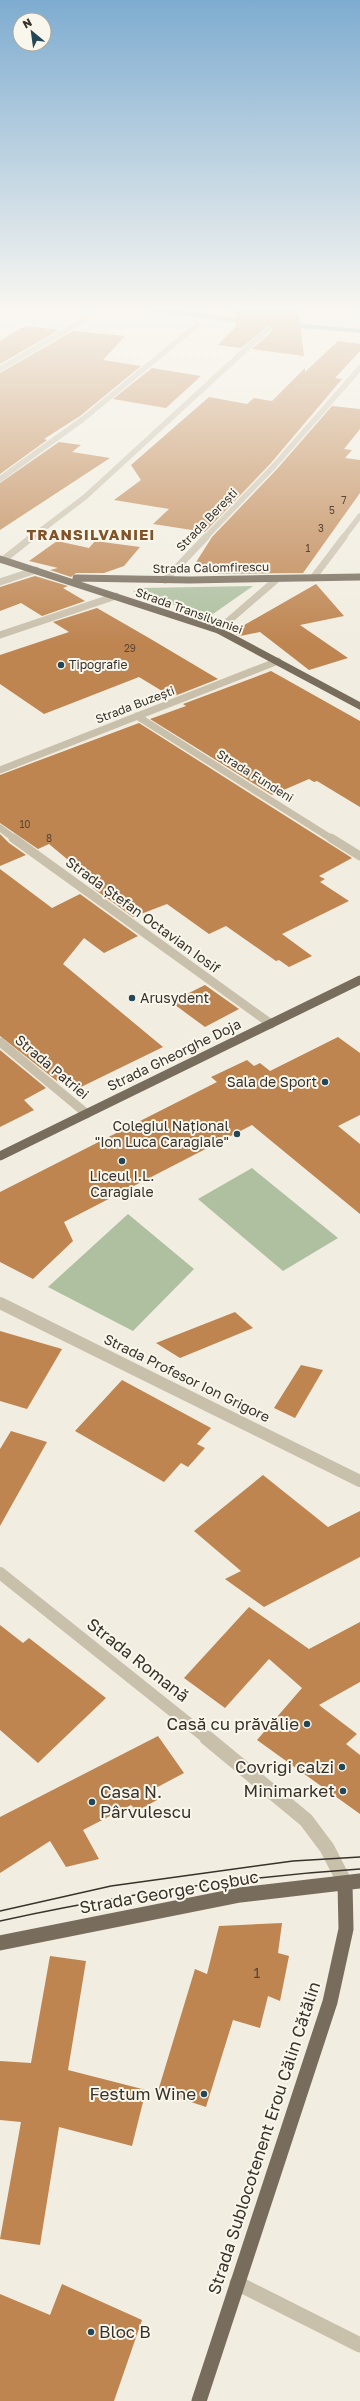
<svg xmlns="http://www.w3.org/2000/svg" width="360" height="2401" font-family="'Golos Text',sans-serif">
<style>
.green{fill:#aec0a0}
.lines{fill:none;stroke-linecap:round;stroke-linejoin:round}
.stream{stroke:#80a1ad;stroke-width:4}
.building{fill:#be8551}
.minor-far4{stroke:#c9c0ac;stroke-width:5.5}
.minor-far3{stroke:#c9c0ac;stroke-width:7}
.minor-far2{stroke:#c9c0ac;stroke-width:9}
.minor-far1{stroke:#c9c0ac;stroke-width:12}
.minor{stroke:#c9c0ac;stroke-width:15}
.major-far2{stroke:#786d5d;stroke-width:7}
.major-far1{stroke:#786d5d;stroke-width:9}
.major{stroke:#786d5d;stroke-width:15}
.tram{stroke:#38322b;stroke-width:1.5}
.poi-dot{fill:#234757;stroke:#f9f6ec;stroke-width:1.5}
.labels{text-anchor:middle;stroke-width:4;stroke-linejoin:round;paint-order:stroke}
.far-number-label{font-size:10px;fill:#5a4734}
.far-street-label{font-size:12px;fill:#38322b;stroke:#f9f6ec}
.far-poi-label{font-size:12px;fill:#38322b;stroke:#f9f6ec;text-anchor:start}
.street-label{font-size:14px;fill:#38322b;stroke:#f9f6ec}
.poi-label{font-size:14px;fill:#38322b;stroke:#f9f6ec;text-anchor:end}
.near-number-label{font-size:14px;fill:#5a4734}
.far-district-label{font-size:15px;font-weight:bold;letter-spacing:1px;fill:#815329;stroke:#f9f6ec}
.near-street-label{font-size:17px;fill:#38322b;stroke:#f9f6ec}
.near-poi-label{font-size:17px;fill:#38322b;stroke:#f9f6ec;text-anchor:end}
</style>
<rect width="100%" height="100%" fill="#f1ede0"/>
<path class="green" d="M 253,586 L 210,616 L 133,592 L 140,588 Z
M 252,1168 L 338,1238 L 283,1271 L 198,1199 Z
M 128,1214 L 194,1269 L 133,1331 L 48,1287 Z"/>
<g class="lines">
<path class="stream" d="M 133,307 L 245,321
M 291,325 L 360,331"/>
</g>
<path class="building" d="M 236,307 L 298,307 L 304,356 L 252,349 L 271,332 L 272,328 L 269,325 L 241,348 L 218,345 L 236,326 Z
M 25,326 L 59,330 L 0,364 L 0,341 Z
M 73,331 L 125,336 L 103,360 L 141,366 L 80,416 L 44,439 L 47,440 L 0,474 L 0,373 Z
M 338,341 L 360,344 L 360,351 L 335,378 L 342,379 L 271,463 L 205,532 L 153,524 L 169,509 L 114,500 L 141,480 L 131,465 L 209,397 L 247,404 L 254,398 L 272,401 L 305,368 L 305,372 Z
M 152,368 L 201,376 L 166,408 L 113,399 Z
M 332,406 L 360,409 L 360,429 L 344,449 L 352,450 L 345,458 L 360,460 L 360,493 L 303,573 L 220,574 L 198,571 L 200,567 L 193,567 L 212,537 L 277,469 Z
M 59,442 L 81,445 L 72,452 L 110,458 L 0,530 L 0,483 Z
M 57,541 L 89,548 L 95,541 L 140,547 L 124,566 L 104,573 L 76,573 L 71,577 L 50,570 L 58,568 L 29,561 Z
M 35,576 L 68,586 L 63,588 L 85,601 L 42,616 L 21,603 L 0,611 L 0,587 Z
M 316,584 L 344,616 L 300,625 L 348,658 L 309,670 L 260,632 L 240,636 L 232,632 Z
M 97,608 L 149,638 L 218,679 L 172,697 L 139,677 L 44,714 L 0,684 L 0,655 L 69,632 L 53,622 Z
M 271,671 L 360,721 L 360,807 L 317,781 L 314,782 L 309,779 L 272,795 L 150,719 L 186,706 L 183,704 Z
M 139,723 L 352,858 L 319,876 L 325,879 L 320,882 L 349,901 L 282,934 L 312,956 L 289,967 L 279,960 L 276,961 L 226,926 L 209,934 L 167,904 L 133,917 L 93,888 L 98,885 L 49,844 L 38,849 L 0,823 L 0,775 Z
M 0,834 L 9,843 L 26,855 L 0,866 Z
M 0,869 L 52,908 L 80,894 L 138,936 L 104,953 L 84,938 L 63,964 L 163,1047 L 81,1087 L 68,1075 L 57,1081 L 0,1036 Z
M 205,985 L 239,1009 L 205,1027 L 171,1002 Z
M 338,1037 L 360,1053 L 360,1115 L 338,1126 L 360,1144 L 360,1214 L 252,1125 L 64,1222 L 73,1241 L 33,1279 L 0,1262 L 0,1192 L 217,1082 L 211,1077 L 247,1060 L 254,1066 L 260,1063 L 270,1071 Z
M 0,1050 L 46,1088 L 24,1100 L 34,1110 L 0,1127 Z
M 235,1312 L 253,1328 L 180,1358 L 156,1343 Z
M 0,1331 L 62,1349 L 27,1409 L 0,1401 Z
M 301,1365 L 323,1370 L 295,1418 L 274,1408 Z
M 122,1380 L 211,1428 L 197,1444 L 205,1448 L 188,1467 L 181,1463 L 164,1482 L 75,1431 Z
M 11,1431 L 47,1442 L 0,1526 L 0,1449 Z
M 263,1475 L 328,1527 L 360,1511 L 360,1557 L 264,1607 L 225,1579 L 241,1571 L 194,1531 Z
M 249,1607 L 309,1649 L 360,1622 L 360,1682 L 319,1705 L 357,1734 L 346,1744 L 360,1755 L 360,1814 L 257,1740 L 302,1688 L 269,1659 L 225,1708 L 184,1678 Z
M 0,1625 L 23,1643 L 29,1638 L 106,1698 L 38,1763 L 0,1730 Z
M 158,1736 L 184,1773 L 152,1790 L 157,1800 L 137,1811 L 131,1805 L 83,1830 L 99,1859 L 66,1867 L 50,1841 L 0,1873 L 0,1817 Z
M 282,1923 L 278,1953 L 289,1956 L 280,2001 L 268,1996 L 260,2028 L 233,2020 L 206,2107 L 158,2091 L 195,1969 L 207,1974 L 219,1926 Z
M 50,1956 L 86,1961 L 68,2070 L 146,2090 L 132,2146 L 59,2127 L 40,2245 L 0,2239 L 21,2122 L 0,2120 L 0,2061 L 31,2063 Z
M 62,2284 L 142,2320 L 114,2401 L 0,2401 L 0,2294 L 50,2315 Z"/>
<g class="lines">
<path class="minor-far4" d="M 0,369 L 94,314
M 0,479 L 83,419 L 197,325
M 31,538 L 85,497 L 268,329
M 205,538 L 274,466 L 360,368
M 343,538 L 360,516"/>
<path class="minor-far3" d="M 3,560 L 32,537
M 313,578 L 344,537
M 165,580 L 206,537
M 0,582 L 36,570
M 218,630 L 277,579
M 0,635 L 116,596
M 137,716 L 332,839
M 0,770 L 278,661
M 0,828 L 15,839"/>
<path class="minor-far2" d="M 13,838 L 271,1024
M 331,838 L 360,856
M 0,1042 L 87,1114"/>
<path class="minor-far1" d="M 0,1303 L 360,1481
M 0,1573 L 208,1739"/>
<path class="minor" d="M 207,1738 L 306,1820 L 327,1848 L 345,1883
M 237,2283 L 360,2345"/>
<path class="major-far2" d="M 0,559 L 218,630 L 360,706
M 76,578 L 190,580 L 360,577"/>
<path class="major-far1" d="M 0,1156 L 360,980"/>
<path class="major" d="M 0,1943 L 240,1895 L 360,1881
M 199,2401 L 330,2002 L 346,1929 L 345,1883"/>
<path class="tram" d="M 0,1911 L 111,1886 L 293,1861 L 360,1857
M 0,1921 C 119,1895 238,1877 360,1869"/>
</g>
<linearGradient id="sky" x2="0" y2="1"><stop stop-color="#7eacd0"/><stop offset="0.48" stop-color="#f9f7f1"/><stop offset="1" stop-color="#f9f7f1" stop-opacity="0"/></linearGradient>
<rect width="360" height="643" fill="url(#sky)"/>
<g class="poi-dot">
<circle cx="61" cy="665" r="4"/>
<circle cx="132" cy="998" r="4"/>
<circle cx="325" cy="1082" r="4"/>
<circle cx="237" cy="1134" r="4"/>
<circle cx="122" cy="1161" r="4"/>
<circle cx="307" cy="1724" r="4"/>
<circle cx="342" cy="1767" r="4"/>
<circle cx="343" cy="1791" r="4"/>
<circle cx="92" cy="1802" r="4"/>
<circle cx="204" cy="2094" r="4"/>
<circle cx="91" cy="2332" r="4"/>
</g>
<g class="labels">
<g class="far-number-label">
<text x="344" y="504">7</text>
<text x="332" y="514">5</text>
<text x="321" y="532">3</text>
<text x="308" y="552">1</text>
<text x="130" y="652">29</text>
<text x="25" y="828">10</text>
<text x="49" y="842">8</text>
</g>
<g class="far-street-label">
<text transform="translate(207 520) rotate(-46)" y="4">Strada Berești</text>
<text transform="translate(211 568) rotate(-1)" y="4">Strada Calomfirescu</text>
<text transform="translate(189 611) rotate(20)" y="4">Strada Transilvaniei</text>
<text transform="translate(135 705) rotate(-21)" y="4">Strada Buzești</text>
<text transform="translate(255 776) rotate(32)" y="4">Strada Fundeni</text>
</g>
<g class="far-poi-label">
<text x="69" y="669">Tipografie</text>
</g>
<g class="street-label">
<text transform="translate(143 915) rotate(36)" y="5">Strada Ștefan Octavian Iosif</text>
<text transform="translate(174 1055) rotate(-26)" y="5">Strada Gheorghe Doja</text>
<text transform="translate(52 1067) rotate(40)" y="5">Strada Patriei</text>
<text transform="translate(187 1378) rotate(26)" y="5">Strada Profesor Ion Grigore</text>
</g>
<g class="poi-label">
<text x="140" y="1003" text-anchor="start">Arusydent</text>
<text x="317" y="1087">Sala de Sport</text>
<text x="229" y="1131">Colegiul Național<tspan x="229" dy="16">"Ion Luca Caragiale"</tspan></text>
<text x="122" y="1181" text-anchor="middle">Liceul I.L.<tspan x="122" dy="16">Caragiale</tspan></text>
</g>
<g class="near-number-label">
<text x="257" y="1978">1</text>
</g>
<g class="far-district-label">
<text x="91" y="540">TRANSILVANIEI</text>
</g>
<g class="near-street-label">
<text transform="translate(138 1660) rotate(38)" y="6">Strada Romană</text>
<text transform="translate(169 1892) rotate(-10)" y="6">Strada George Coșbuc</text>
<text transform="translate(264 2138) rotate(-72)" y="6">Strada Sublocotenent Erou Călin Cătălin</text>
</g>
<g class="near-poi-label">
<text x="299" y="1730">Casă cu prăvălie</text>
<text x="334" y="1773">Covrigi calzi</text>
<text x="335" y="1797">Minimarket</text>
<text x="100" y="1798" text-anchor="start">Casa N.<tspan x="100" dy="20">Pârvulescu</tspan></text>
<text x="196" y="2100">Festum Wine</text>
<text x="99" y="2338" text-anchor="start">Bloc B</text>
</g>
</g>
<g transform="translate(32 32) rotate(331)"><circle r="19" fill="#f9f6ec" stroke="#aca89f"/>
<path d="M0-3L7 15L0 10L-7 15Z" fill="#234757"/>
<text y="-6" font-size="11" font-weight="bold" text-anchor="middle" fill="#38322b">N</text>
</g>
</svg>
